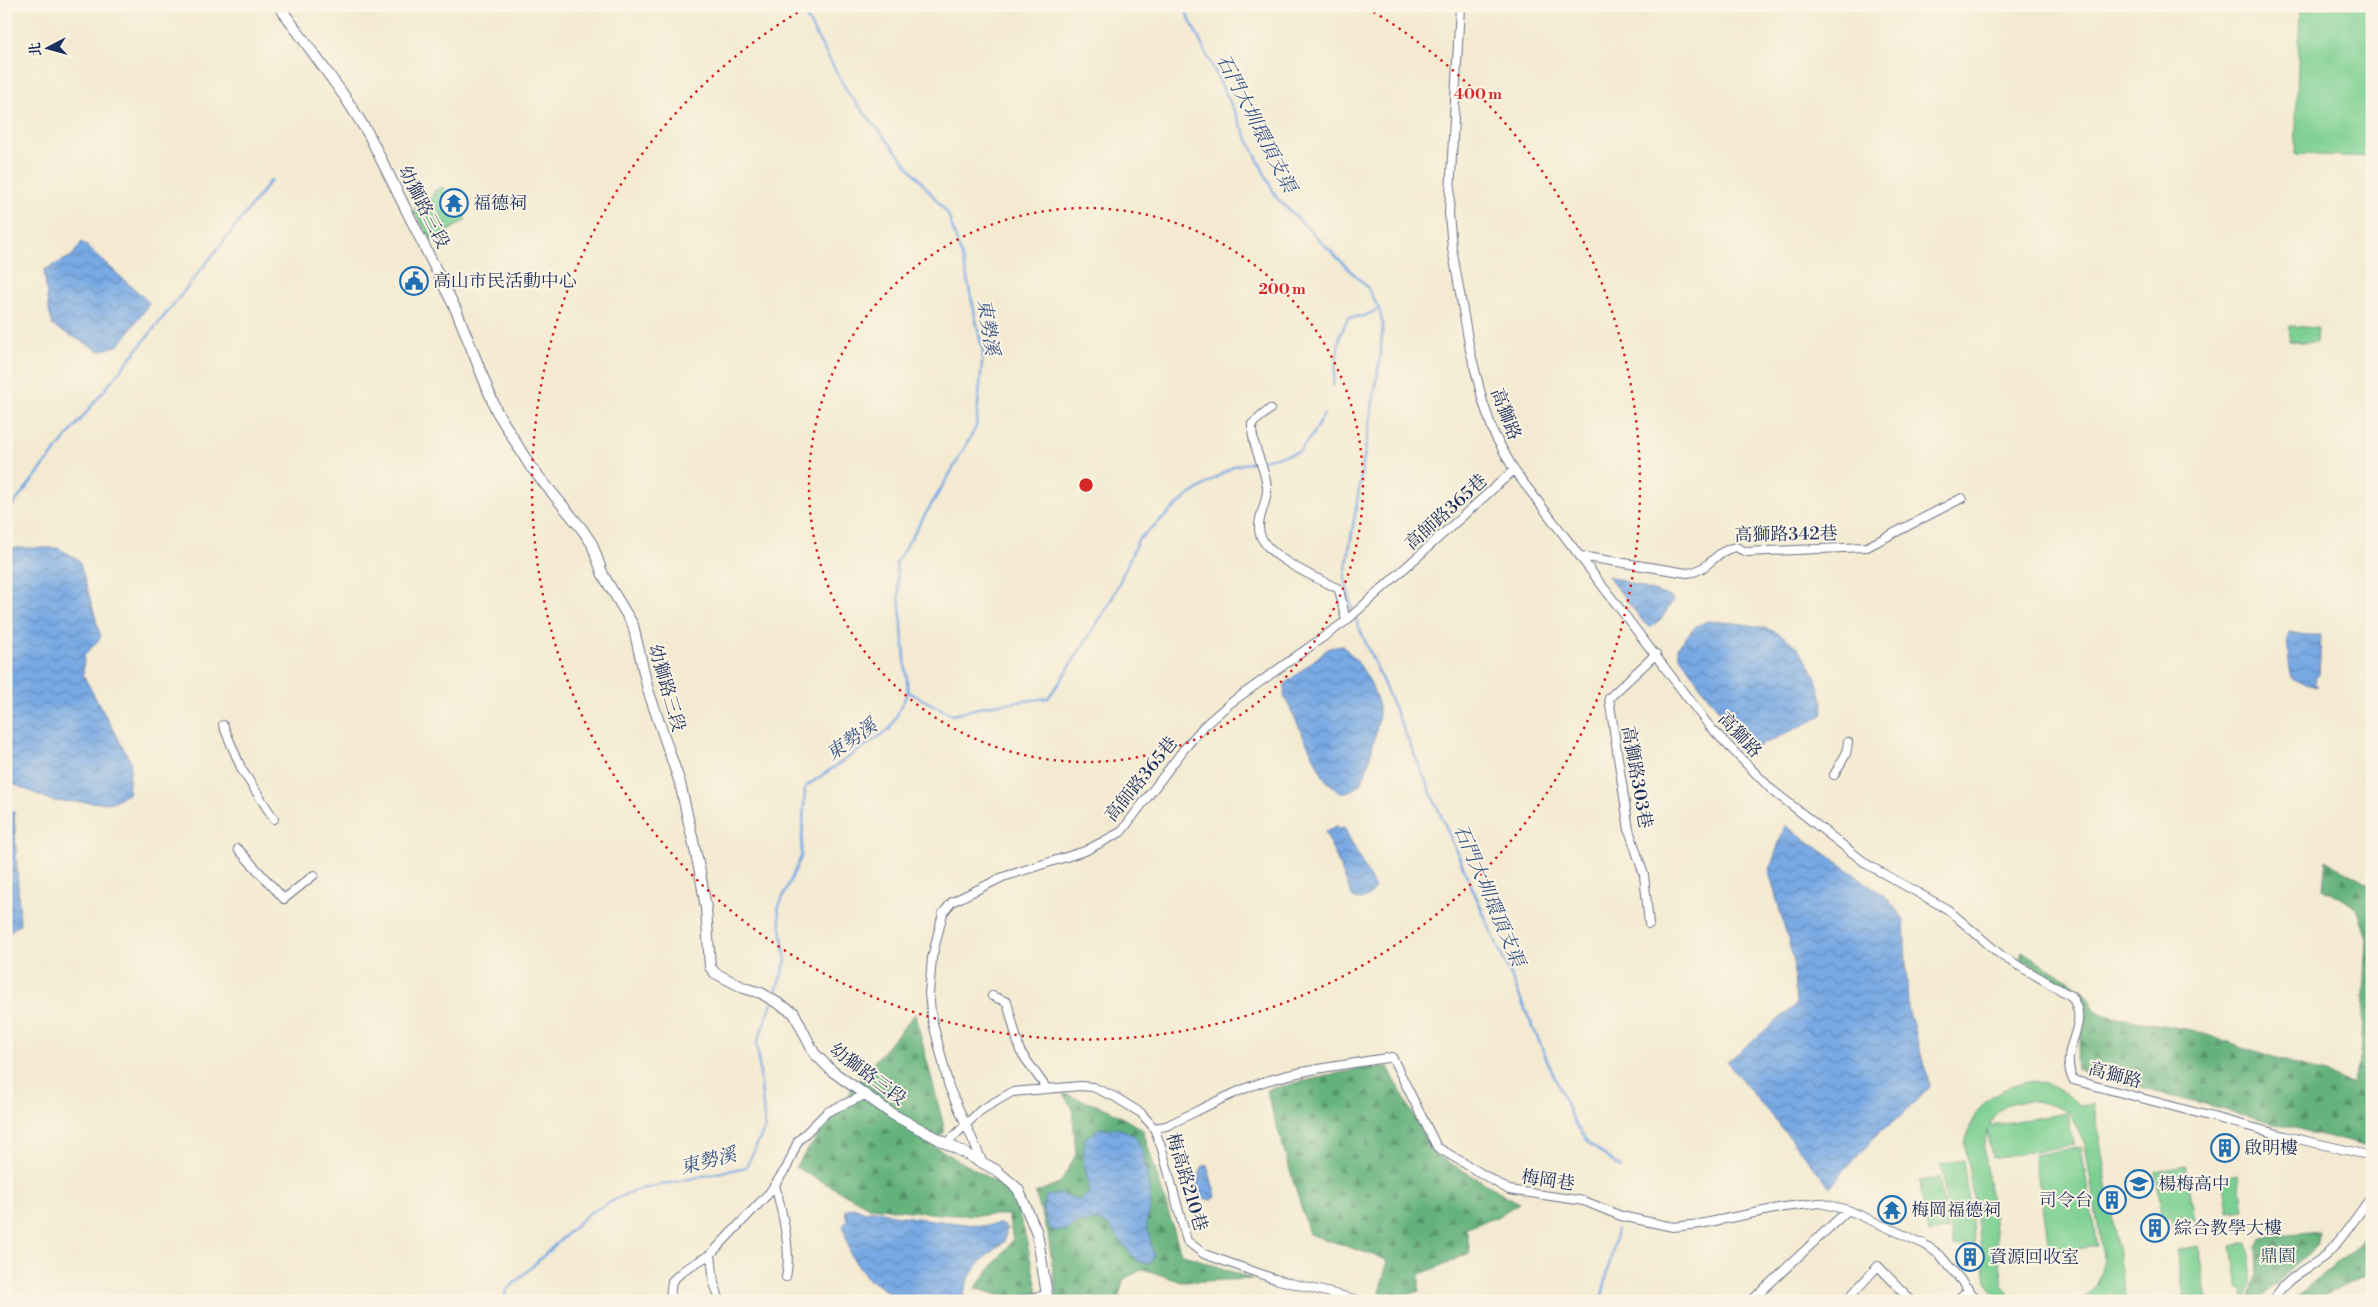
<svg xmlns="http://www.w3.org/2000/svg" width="2378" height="1307" font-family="'Libre Bodoni','Noto Serif TC',serif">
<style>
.grass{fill:#7bcf92;stroke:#4b7f78}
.forest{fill:url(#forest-firs);stroke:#40706d}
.water{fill:url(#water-waves);stroke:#4a6ca0}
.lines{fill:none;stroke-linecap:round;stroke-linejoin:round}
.stream{stroke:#78a9e3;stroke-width:2.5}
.minor-casing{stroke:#677086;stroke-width:10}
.tertiary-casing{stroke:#677086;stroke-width:12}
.minor{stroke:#fff;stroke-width:8}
.tertiary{stroke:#fff;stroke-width:10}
.ring{fill:none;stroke:#d62828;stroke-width:2.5;stroke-dasharray:2.5 5}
.labels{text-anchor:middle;stroke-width:4;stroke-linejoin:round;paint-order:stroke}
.poi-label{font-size:18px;fill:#1b2f5e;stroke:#fcf5e5;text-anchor:start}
.street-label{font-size:18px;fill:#1b2f5e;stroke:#fcf5e5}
.park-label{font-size:18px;fill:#33576b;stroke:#fcf5e5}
.water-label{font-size:19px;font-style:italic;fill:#375486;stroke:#fcf5e5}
.centre{fill:#d62828;stroke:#fcf5e5;stroke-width:2.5}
.ring-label{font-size:15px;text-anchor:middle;font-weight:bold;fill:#d62828;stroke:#fcf5e5;stroke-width:4;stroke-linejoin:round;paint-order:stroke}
</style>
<defs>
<pattern id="forest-firs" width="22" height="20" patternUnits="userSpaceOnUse" patternTransform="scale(1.25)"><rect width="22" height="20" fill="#64b27c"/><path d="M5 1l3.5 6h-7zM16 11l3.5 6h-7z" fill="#529169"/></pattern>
<pattern id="water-waves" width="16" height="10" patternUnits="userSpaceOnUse" patternTransform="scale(1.25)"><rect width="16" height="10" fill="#78a9e3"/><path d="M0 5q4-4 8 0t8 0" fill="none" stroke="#628abb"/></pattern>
</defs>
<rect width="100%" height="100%" fill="#fcf5e5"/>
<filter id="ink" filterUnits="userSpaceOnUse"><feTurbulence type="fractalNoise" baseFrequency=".02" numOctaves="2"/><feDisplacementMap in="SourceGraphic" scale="10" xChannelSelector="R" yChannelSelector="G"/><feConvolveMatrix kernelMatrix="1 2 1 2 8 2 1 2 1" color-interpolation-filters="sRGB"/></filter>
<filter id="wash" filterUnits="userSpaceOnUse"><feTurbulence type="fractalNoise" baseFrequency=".0096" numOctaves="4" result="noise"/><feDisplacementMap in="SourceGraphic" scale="20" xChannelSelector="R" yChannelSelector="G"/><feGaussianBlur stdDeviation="1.12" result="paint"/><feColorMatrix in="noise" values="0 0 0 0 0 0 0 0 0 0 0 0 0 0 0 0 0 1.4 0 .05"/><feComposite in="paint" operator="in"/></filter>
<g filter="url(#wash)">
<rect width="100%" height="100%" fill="#f4ead1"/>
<path class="grass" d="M 2300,6 L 2372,6 L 2372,157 L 2295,154 Z
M 443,187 L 448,199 L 441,205 L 451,215 L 460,207 L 466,220 L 432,241 L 413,210 L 431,199 L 434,191 Z
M 2290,326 L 2317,328 L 2316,343 L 2289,341 Z
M 2033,1081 C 2053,1085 2065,1091 2080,1106 L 2094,1104 L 2126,1301 L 2114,1301 L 2112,1290 L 2104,1301 L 2081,1301 C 2096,1291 2100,1280 2104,1263 L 2085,1145 L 2070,1113 C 2041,1099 2007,1090 1990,1125 L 2068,1113 L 2073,1145 L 1992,1158 L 1987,1129 L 1984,1153 L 2003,1285 L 2009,1295 L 2016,1301 L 1999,1301 L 1986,1281 L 1965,1144 C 1975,1103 1992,1089 2033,1081 Z
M 2081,1147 L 2097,1246 L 2051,1253 L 2034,1155 Z
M 1963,1160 L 1975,1243 L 1953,1246 L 1941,1164 Z
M 2186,1166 L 2195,1220 L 2193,1221 L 2194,1228 L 2174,1232 L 2171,1217 L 2163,1219 L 2155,1171 Z
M 2238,1174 L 2243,1210 L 2228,1212 L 2223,1177 Z
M 1939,1178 L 1948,1230 L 1928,1233 L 1919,1181 Z
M 2247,1243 L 2253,1283 L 2247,1301 L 2245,1301 L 2243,1289 L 2238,1289 L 2232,1246 Z
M 2199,1246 L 2208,1301 L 2185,1301 L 2176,1250 Z"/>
<path class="forest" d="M 2326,860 L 2372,886 L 2372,1148 L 2089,1075 L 2077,1069 L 2076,1059 L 2087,1012 L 2081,996 L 2020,958 L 2022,951 L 2084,990 L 2096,1011 L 2112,1017 L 2192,1030 L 2352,1083 L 2361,1056 L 2367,938 L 2357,908 L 2323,888 Z
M 915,1014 L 945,1131 L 934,1146 L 1011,1191 L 1024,1230 L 1040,1301 L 1000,1301 L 1001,1296 L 975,1288 L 1013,1240 L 1008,1215 L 951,1215 L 869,1207 L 795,1167 L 861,1077 Z
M 1388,1067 L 1433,1153 L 1519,1203 L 1495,1218 L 1466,1227 L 1470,1253 L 1419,1275 L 1419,1291 L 1396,1299 L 1379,1293 L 1388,1260 L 1309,1234 L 1266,1090 L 1357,1069 Z
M 1062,1093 L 1110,1110 L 1143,1130 L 1181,1253 L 1252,1279 L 1182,1282 L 1143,1269 L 1123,1280 L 1119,1301 L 1057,1301 L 1048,1234 L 1035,1193 L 1061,1182 L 1076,1154 L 1072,1107 Z
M 2372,1220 L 2372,1272 L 2314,1301 L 2292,1301 L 2359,1244 Z
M 2319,1231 L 2316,1247 L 2257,1301 L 2251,1301 L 2258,1274 L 2257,1246 L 2261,1239 L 2268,1236 Z"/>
<path class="water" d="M 82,242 L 150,303 L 119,345 L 100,351 L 53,326 L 48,307 L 44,270 L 72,256 Z
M 6,548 L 58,548 L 79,560 L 101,637 L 84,656 L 83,675 L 131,762 L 128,794 L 110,803 L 53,801 L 6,781 Z
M 1608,576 L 1671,597 L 1673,601 L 1660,621 L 1651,627 L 1644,623 Z
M 1708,621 C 1726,622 1756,624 1773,631 C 1804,643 1822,681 1823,713 L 1820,717 L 1751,750 L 1709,698 L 1679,655 L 1678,647 L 1696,626 Z
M 2289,632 L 2306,635 L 2321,635 L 2319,675 L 2316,677 L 2315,683 L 2318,686 L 2293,680 C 2289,671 2286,640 2289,632 Z
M 1342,646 C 1359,659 1374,685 1379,707 C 1381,716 1367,773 1362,781 C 1357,789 1348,792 1339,793 L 1324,778 L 1284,696 L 1285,684 L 1329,648 Z
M 6,809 L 14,812 L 20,924 L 6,935 Z
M 1785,825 L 1885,896 L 1904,919 L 1908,1008 L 1930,1086 L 1899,1118 L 1879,1132 L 1830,1187 L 1727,1062 L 1796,1005 L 1793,957 L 1769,872 Z
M 1337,826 L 1340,828 L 1344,827 L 1375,889 C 1370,897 1361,903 1353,898 L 1325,831 Z
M 1100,1128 L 1121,1129 L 1135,1136 L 1144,1155 L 1151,1205 L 1146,1223 L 1154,1256 L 1150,1264 L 1137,1261 L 1109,1226 L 1097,1220 L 1080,1223 L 1066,1231 L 1052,1230 C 1044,1218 1041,1209 1046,1196 L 1060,1194 L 1080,1200 L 1090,1192 L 1083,1159 L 1085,1138 Z
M 1207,1165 L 1216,1196 L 1211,1200 L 1203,1198 L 1197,1193 L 1197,1183 L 1202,1167 Z
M 853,1207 L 865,1212 L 875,1210 L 893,1215 L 981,1226 L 1000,1224 L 1007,1228 L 1004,1242 C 982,1259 966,1272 963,1301 L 902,1301 L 898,1299 L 867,1278 L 851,1256 L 843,1226 L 847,1221 L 845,1210 Z"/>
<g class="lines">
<path class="stream" d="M 1183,6 L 1276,197 L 1367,287 L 1379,309 L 1383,324 L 1380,358 L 1345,576 L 1352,610
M 1333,385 L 1340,335 L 1348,318 L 1364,316 L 1379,309
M 6,514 C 93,401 186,293 271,180
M 1355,618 L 1575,1124 L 1591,1145 L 1621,1168
M 908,692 L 953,715 L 985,706 L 1048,698 L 1062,679 L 1112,599 L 1138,540 L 1188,496 L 1234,466 L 1299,452 L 1313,434 L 1324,414
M 774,998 L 786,961 L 778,908 L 801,857 L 805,787 L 890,729 L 908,692 L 896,563 L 951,472 L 976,427 L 983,353 L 964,264 L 948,214 L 848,93 L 800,6
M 503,1301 L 506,1291 L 589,1213 L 632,1191 L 746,1167 L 765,1128 L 757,1043 L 772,1003
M 1601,1301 L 1617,1230"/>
</g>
</g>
<g filter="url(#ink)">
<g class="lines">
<defs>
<path id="minor" d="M 1460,6 L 1449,213 L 1452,248 L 1470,350 L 1483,402 L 1494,434 L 1514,470 L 1710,727 L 1772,790 L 1868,865 L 1947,909 L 2002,956 L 2071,996 C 2093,1027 2057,1044 2073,1080 L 2285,1136 L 2372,1156
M 1270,409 L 1252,424 C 1251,446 1265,466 1267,487 C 1268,501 1258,515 1259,529 C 1260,555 1317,578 1339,589 L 1346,621
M 1580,556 L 1687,573 C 1708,572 1715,550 1736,547 L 1746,552 L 1867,547 L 1962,498
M 223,725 L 242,770 L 274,819
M 1834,775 L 1846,754 L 1848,742
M 238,849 L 284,899 L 314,875
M 1649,924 L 1644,875 L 1629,830 L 1609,698 L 1656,654
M 992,996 L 1007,1002 L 1020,1051 L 1047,1089
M 1154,1128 L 1166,1126 C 1196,1112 1226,1095 1257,1084 C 1301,1069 1347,1065 1392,1057 L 1437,1147 L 1509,1190 L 1584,1201 L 1621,1216 L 1673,1227 L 1700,1224 L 1784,1207 L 1820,1203 L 1848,1210 L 1924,1244 L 1940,1255 L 1978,1301
M 947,1143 L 981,1110 L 1012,1092 L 1080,1086 L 1093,1087 L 1115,1097 L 1141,1113 L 1154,1128 L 1162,1149 L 1187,1241 L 1204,1254 L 1275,1279 L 1362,1301
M 983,1163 L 949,1087 L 932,1019 L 929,994 L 932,958 L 943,913 L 952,902 L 1003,877 L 1085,851 L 1121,832 L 1184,749 L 1204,726 L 1229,704 L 1346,621 L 1514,470
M 775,1185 C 782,1211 792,1251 786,1277
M 711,1254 L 714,1283 L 720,1301
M 670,1298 L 672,1281 L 684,1270 L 711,1254 L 769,1193 L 787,1167 L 798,1141 L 827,1112 L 865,1095
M 1017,1301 L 1047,1295
M 1751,1301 L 1848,1210
M 1846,1301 L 1878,1266 L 1912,1301
M 1956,1301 L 1969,1289
M 2274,1301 C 2282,1279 2309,1269 2326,1255 C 2342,1240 2358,1214 2372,1196"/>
<path id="tertiary" d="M 279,6 L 345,97 L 369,135 L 457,312 L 496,410 L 530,466 L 582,529 L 592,544 L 603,575 L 633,625 L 648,690 L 680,783 L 700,872 L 706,908 L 710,967 L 715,973 L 744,988 L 761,993 L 794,1013 L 814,1053 L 832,1071 L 892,1114 L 996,1170 L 1018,1189 L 1037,1233 L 1048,1301"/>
</defs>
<use href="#minor" class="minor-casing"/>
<use href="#tertiary" class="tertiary-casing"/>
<use href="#minor" class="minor"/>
<use href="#tertiary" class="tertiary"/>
</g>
</g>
<g class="ring">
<circle cx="1086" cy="485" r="277"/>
<path d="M1367 8A554 554 0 1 1 805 8"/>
</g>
<defs>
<symbol id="temple-ring" viewBox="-11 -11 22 22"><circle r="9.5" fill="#fcf5e5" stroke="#1f6fb2" stroke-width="1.5"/><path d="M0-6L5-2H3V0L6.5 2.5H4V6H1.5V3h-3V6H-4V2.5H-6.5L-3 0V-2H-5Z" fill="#1f6fb2"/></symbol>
<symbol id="civic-ring" viewBox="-11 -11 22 22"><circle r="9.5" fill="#fcf5e5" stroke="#1f6fb2" stroke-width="1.5"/><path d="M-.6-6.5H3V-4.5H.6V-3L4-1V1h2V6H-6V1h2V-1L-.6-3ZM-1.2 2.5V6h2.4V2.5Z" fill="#1f6fb2"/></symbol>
<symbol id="building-ring" viewBox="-11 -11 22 22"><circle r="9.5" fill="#fcf5e5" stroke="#1f6fb2" stroke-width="1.5"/><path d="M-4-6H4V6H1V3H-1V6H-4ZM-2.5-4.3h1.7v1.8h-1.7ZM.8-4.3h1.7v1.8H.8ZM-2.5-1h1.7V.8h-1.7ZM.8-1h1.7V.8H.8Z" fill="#1f6fb2"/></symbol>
<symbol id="school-ring" viewBox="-11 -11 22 22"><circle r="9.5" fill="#fcf5e5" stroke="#1f6fb2" stroke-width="1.5"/><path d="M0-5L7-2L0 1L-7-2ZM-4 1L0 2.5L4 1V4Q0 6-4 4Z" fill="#1f6fb2"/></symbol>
</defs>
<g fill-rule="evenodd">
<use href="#temple-ring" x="438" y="187" width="32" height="32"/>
<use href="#civic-ring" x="398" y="265" width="32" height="32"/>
<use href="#building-ring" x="2209" y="1132" width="32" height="32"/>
<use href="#school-ring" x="2123" y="1168" width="32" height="32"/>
<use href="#building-ring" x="2096" y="1184" width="32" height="32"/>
<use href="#temple-ring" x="1876" y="1194" width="32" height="32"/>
<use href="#building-ring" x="2139" y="1212" width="32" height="32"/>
<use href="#building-ring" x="1954" y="1241" width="32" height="32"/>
</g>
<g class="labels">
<g class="poi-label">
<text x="473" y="209">福德祠</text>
<text x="433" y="287">高山市民活動中心</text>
<text x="2244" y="1154">啟明樓</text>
<text x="2158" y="1190">楊梅高中</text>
<text x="2093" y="1206" text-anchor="end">司令台</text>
<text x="1911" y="1216">梅岡福德祠</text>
<text x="2174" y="1234">綜合教學大樓</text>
<text x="1989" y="1263">資源回收室</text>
</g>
<g class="street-label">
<text transform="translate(424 207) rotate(63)" y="6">幼獅路三段</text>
<text transform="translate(1506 414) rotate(69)" y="6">高獅路</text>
<text transform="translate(1446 512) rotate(-42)" y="6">高師路365巷</text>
<text transform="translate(1786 534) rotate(-1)" y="6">高獅路342巷</text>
<text transform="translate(667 688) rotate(74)" y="6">幼獅路三段</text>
<text transform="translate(1740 735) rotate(47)" y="6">高獅路</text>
<text transform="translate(1637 777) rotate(80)" y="6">高獅路303巷</text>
<text transform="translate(1141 779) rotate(-51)" y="6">高師路365巷</text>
<text transform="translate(868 1074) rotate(37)" y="6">幼獅路三段</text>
<text transform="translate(2115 1075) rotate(15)" y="6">高獅路</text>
<text transform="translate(1548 1180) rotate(8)" y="6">梅岡巷</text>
<text transform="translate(1187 1182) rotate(73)" y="6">梅高路210巷</text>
</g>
<g class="park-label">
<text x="2278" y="1262">鼎園</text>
</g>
<g class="water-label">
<text transform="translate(1257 123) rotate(63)" y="7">石門大圳環頂支渠</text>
<text transform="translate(989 327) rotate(81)" y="7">東勢溪</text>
<text transform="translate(851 739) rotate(-35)" y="7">東勢溪</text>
<text transform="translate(1490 895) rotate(67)" y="7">石門大圳環頂支渠</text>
<text transform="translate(708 1160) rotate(-14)" y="7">東勢溪</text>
</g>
</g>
<circle cx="1086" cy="485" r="8" class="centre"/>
<g class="ring-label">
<text x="1478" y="99">400 m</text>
<text x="1282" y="294">200 m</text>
</g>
<rect width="2378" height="1307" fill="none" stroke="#fcf5e5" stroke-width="25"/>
<g transform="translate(48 48) rotate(264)" stroke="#fcf5e5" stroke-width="4" paint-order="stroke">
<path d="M0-4L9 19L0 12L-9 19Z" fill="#1b2f5e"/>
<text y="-8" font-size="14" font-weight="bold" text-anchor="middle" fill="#1b2f5e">北</text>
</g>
</svg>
